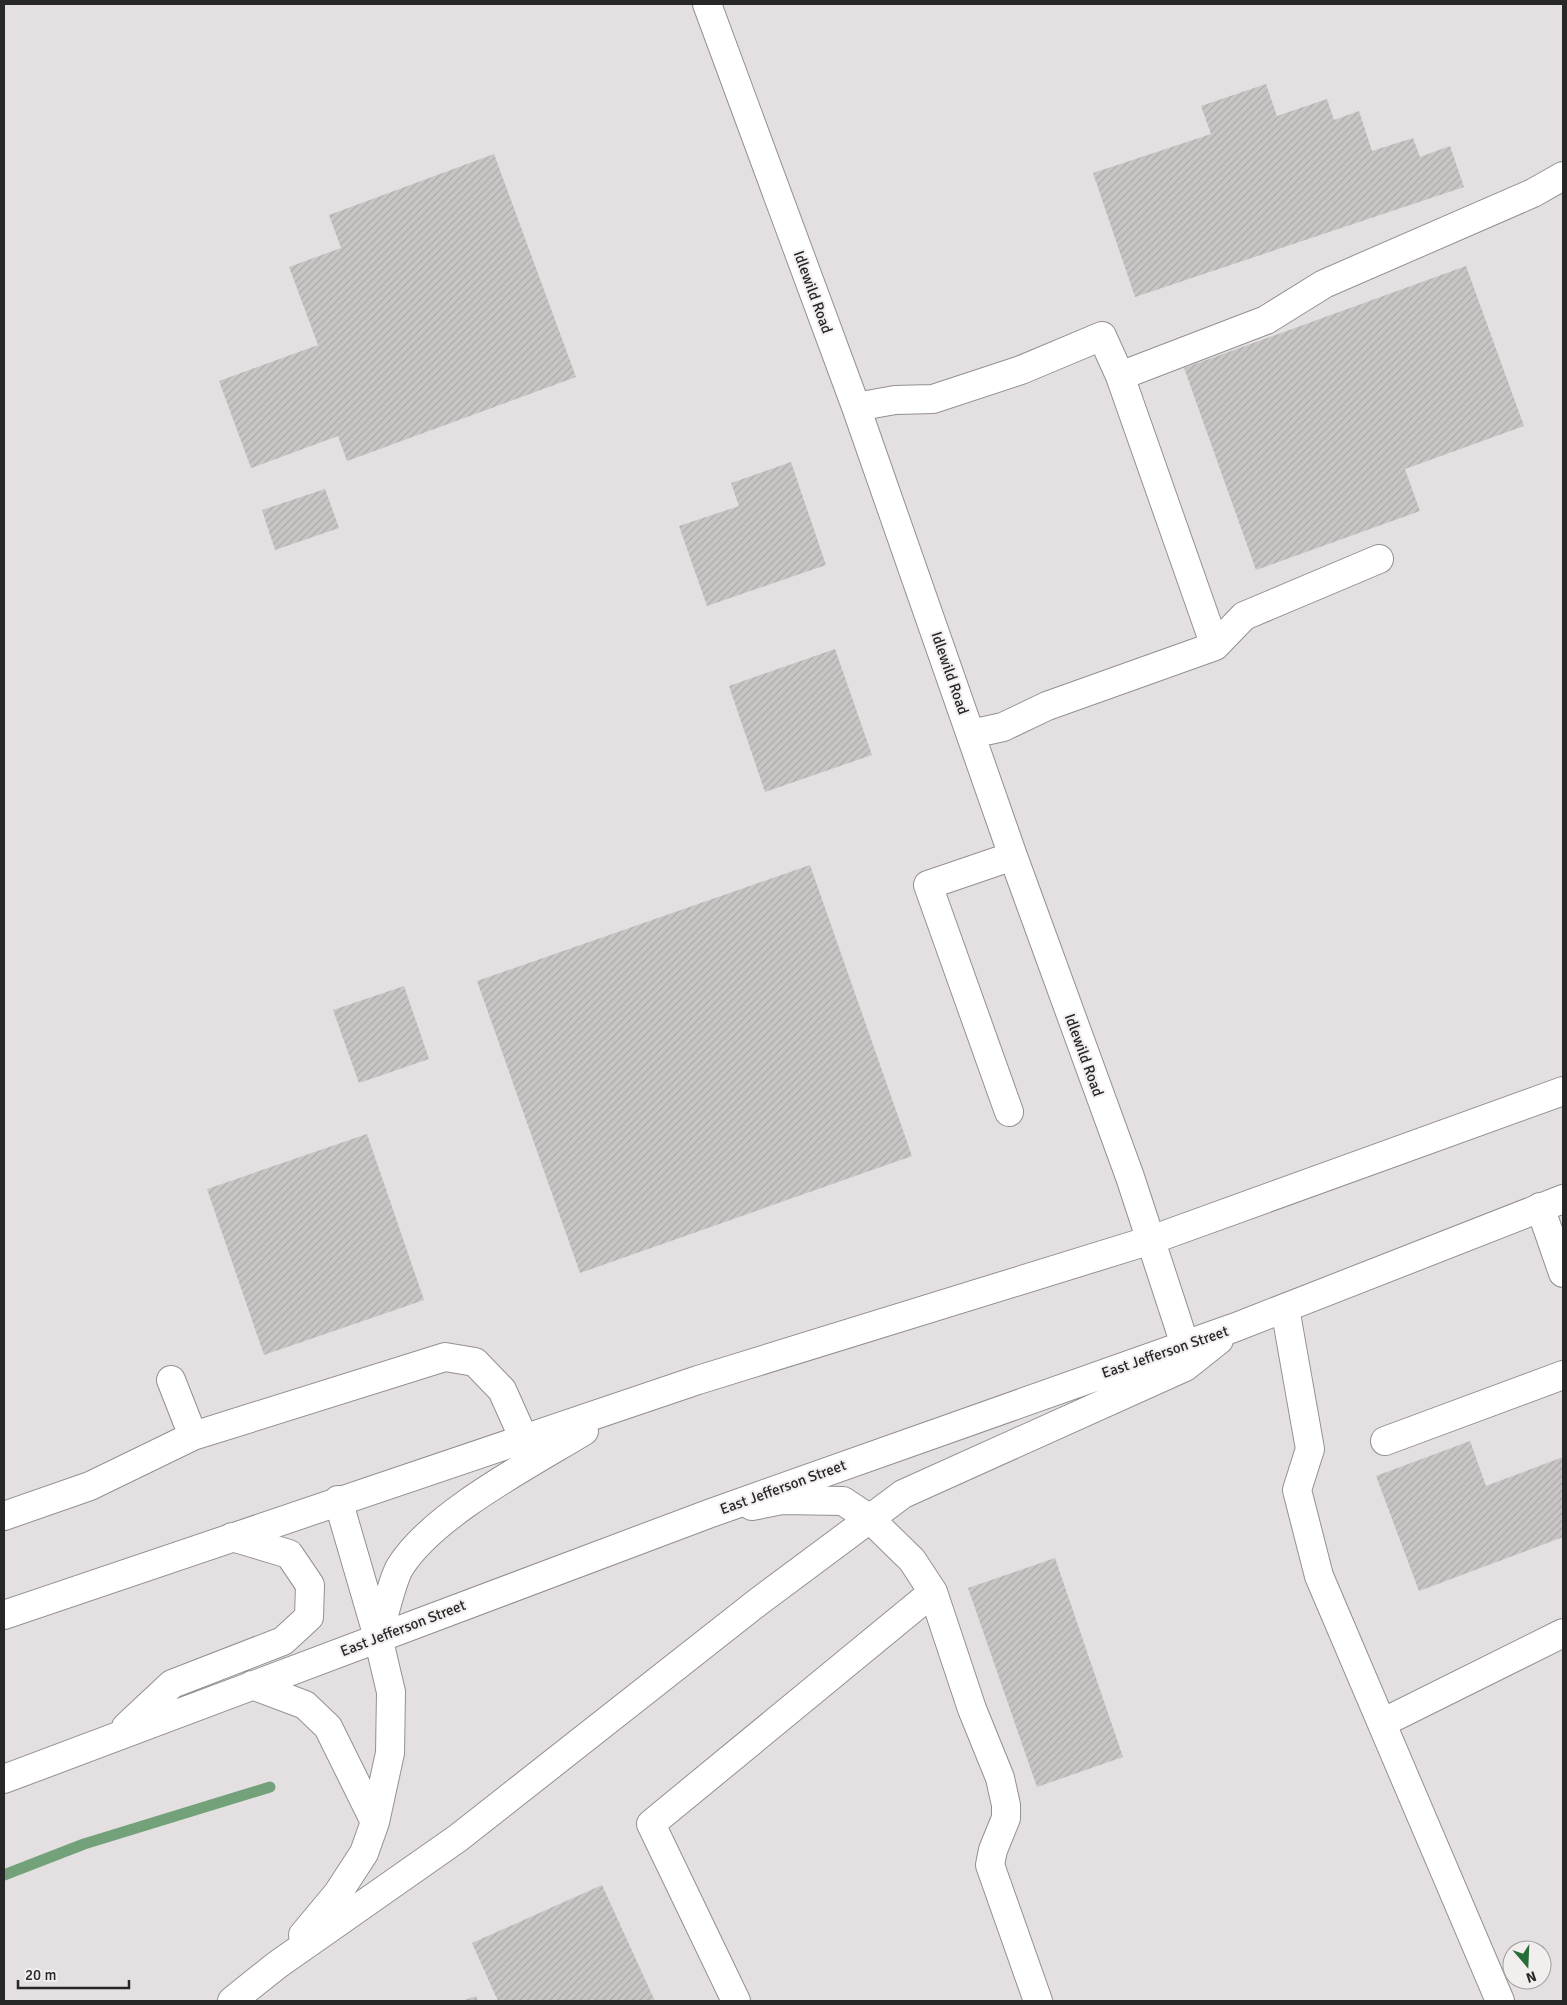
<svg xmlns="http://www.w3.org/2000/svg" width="1567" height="2005" font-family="Signika,sans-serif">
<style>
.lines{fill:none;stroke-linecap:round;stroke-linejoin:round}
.stream{stroke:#73a179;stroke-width:11}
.building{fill:url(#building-hatch)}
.minor-casing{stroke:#949090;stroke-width:30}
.major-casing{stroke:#949090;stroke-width:30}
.minor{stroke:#fff;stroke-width:28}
.major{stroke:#fff;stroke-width:28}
.labels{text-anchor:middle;stroke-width:4;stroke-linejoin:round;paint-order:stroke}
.street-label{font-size:15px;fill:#282727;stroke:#f2eeee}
</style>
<defs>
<pattern id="building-hatch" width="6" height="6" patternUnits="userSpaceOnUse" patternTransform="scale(1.25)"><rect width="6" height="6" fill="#c9c5c5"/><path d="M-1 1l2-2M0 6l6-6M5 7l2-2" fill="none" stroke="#ada9a9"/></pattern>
</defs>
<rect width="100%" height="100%" fill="#e4e0e1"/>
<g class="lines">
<path class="stream" d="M 4,1875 L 84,1844 L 270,1787"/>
</g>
<path class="building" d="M 1266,84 L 1277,116 L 1327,99 L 1334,120 L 1359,111 L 1372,151 L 1413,138 L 1420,157 L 1450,146 L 1464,187 L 1135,297 L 1093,173 L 1211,134 L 1201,106 Z
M 494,154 L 576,377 L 347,461 L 338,436 L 251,468 L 219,381 L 318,345 L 289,267 L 341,248 L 329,215 Z
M 1466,266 L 1524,426 L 1405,469 L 1420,511 L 1256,570 L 1184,368 Z
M 791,462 L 826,565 L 707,606 L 679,526 L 739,506 L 731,483 Z
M 325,489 L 339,528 L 275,550 L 262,510 Z
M 835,649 L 872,755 L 765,792 L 729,686 Z
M 810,865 L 912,1156 L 580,1273 L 477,981 Z
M 404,986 L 429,1059 L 359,1083 L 333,1010 Z
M 367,1134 L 424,1300 L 264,1355 L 207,1189 Z
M 1470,1441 L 1486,1486 L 1563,1457 L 1563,1537 L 1419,1591 L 1376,1476 Z
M 1055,1558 L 1123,1757 L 1037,1787 L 968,1588 Z
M 602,1885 L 655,2001 L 498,2001 L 472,1943 Z
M 476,1996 L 478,2001 L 462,2001 Z"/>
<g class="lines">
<defs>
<path id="minor" d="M 707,4 L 856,407 L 1013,856 L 1130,1177 L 1185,1345
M 856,407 L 895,400 L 933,399 L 1021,370 L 1102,336 L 1120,376
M 1215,646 L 1244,616 L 1379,559
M 971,734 L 1003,727 L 1047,706 L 1215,646 L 1120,376 L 1266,320 L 1324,284 L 1533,193 L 1563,176
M 1009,1112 L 928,885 L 1013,856
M 1540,1207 L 1563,1273
M 1285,1308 L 1310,1449 L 1297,1490 L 1319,1576 L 1500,2001
M 171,1380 L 193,1436 L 445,1357 L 475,1362 L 502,1390 L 524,1439
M 1385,1441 L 1563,1375
M 752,1506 L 782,1500 L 843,1501 L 870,1519 L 912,1560 L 933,1592 L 972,1709 L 1000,1778 L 1006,1805 L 1006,1818 L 993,1850 L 990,1865 L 1038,2001
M 4,1516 L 90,1486 L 193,1436
M 1382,1723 L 1563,1633
M 736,2001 L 651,1824 L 933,1592"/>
<path id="major" d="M 4,1615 L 698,1380 L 1151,1240 L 1563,1091
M 378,1637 C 383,1620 392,1580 400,1567 C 433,1514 530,1464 584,1431
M 252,1685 L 305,1705 L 328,1727 L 375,1822
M 126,1727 L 172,1684 L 283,1641 L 309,1617 L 310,1585 L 289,1554 L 232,1537
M 4,1779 L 711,1513 L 1236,1327 L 1563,1199
M 303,1935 L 338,1893 L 364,1853 L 375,1822 L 390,1753 L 391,1692 L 378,1637 L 338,1500
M 232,2001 L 277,1965 L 458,1838 L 758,1602 L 903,1494 L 1185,1367 L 1219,1340"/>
</defs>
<use href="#minor" class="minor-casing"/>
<use href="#major" class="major-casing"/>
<use href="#minor" class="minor"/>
<use href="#major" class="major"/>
</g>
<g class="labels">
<g class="street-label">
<text transform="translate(813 292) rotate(70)" y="5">Idlewild Road</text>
<text transform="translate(950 673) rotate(71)" y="5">Idlewild Road</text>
<text transform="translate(1084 1055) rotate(70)" y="5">Idlewild Road</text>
<text transform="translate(1165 1352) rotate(-19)" y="5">East Jefferson Street</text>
<text transform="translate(783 1487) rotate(-20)" y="5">East Jefferson Street</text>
<text transform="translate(403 1628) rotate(-21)" y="5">East Jefferson Street</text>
</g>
</g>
<rect width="1567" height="2005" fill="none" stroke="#282727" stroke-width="10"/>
<g transform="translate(1527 1965) rotate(161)"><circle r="24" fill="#f2eeee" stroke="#a19e9e"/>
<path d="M0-4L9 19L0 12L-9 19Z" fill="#286c37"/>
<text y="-8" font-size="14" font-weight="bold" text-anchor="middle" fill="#282727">N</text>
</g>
<path d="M18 1980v8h111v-8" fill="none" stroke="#282727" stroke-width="2.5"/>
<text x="25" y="1980" font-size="15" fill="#282727" stroke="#f2eeee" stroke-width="4" paint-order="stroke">20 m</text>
</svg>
